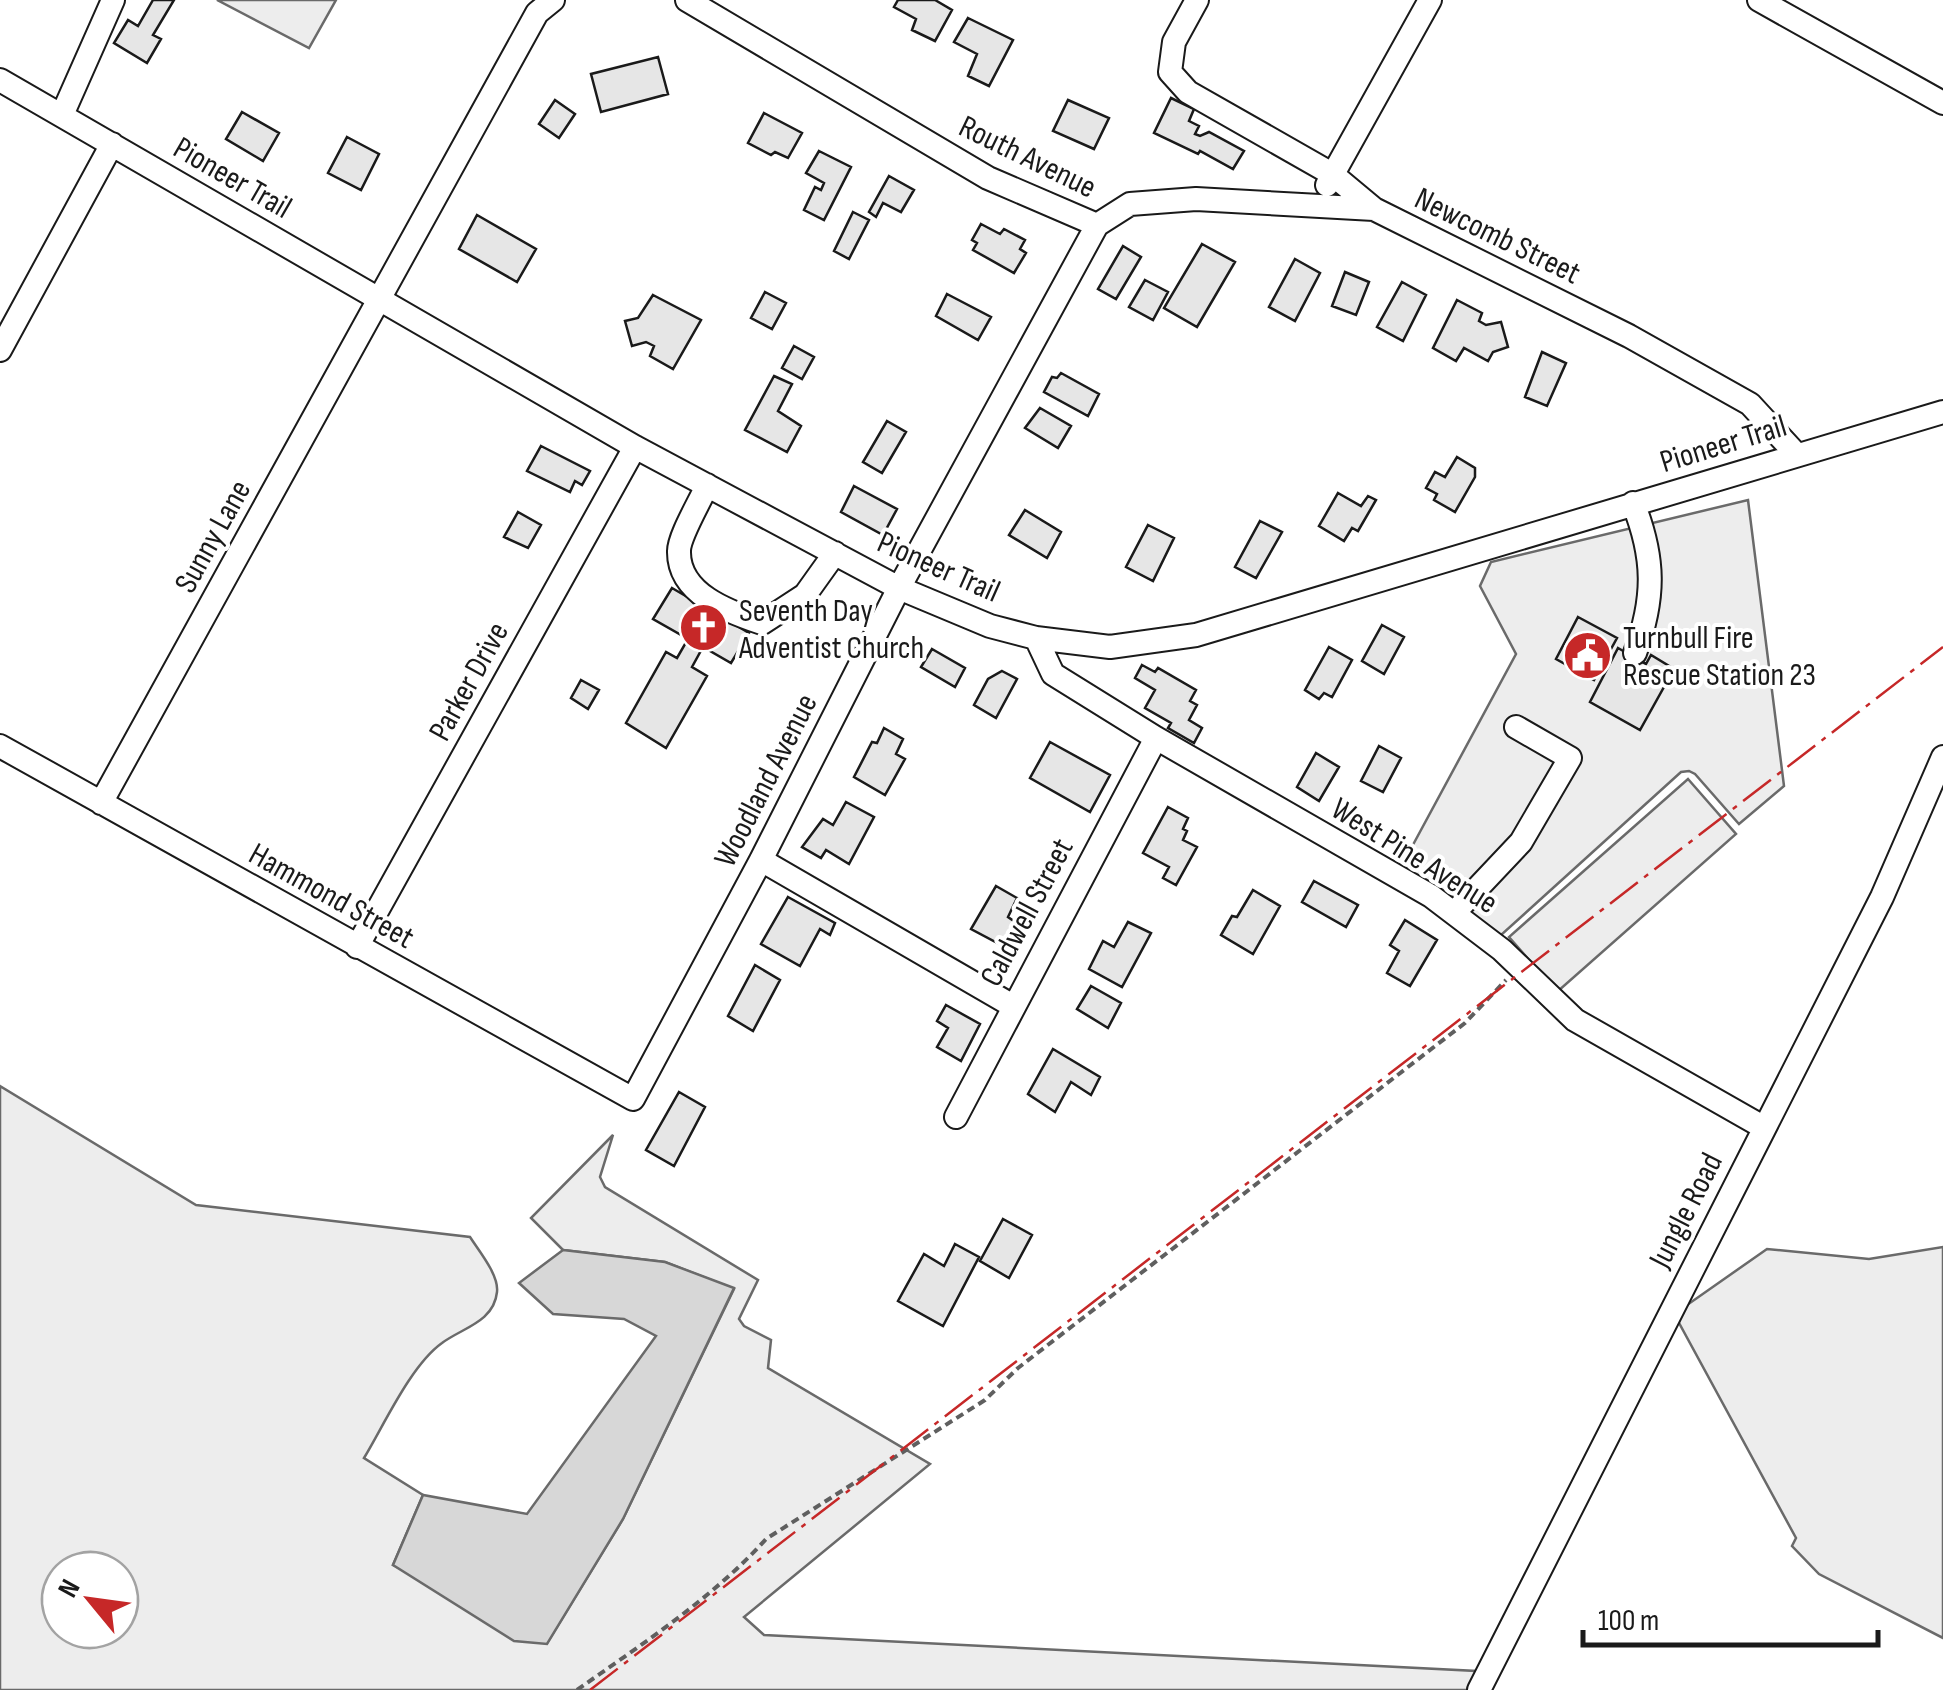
<svg xmlns="http://www.w3.org/2000/svg" width="1943" height="1690" font-family="'Sofia Sans Condensed',sans-serif">
<style>
.green{fill:#ededed;stroke:#6a6a6a;stroke-width:2.5;fill-rule:evenodd}
.water{fill:#d7d7d7;stroke:#6a6a6a;stroke-width:2.5}
.building{fill:#e6e6e6;stroke:#1a1a1a;stroke-width:2.5}
.lines{fill:none;stroke-linecap:round;stroke-linejoin:round}
.minor-casing{stroke:#1a1a1a;stroke-width:26}
.path{stroke:#5f5f5f;stroke-width:4;stroke-dasharray:8 5;stroke-linecap:butt}
.minor{stroke:#fff;stroke-width:22}
.power{stroke:#c62828;stroke-width:2.5;stroke-dasharray:35 8 5 8;stroke-linecap:butt}
.labels{text-anchor:middle;stroke-width:8;stroke-linejoin:round;paint-order:stroke}
.street-label{font-size:32px;fill:#1a1a1a;stroke:#fff}
.poi-label{font-size:32px;fill:#1a1a1a;stroke:#fff;text-anchor:start}
</style>
<rect width="100%" height="100%" fill="#fff"/>
<path class="green" d="M 217,0 L 336,0 L 309,48 Z
M 1748,500 L 1784,786 L 1739,824 L 1695,774 L 1689,771 L 1681,772 L 1500,936 L 1401,867 L 1516,654 L 1480,586 L 1491,562 Z
M 1688,779 L 1736,834 L 1557,992 L 1509,937 Z
M 0,1086 L 196,1205 L 470,1237 C 479,1251 499,1275 497,1292 C 494,1322 462,1328 442,1343 C 411,1365 384,1425 364,1458 L 423,1495 L 393,1565 L 547,1643 L 623,1519 L 734,1289 L 665,1262 L 563,1250 L 531,1218 L 613,1135 L 600,1177 L 605,1187 L 758,1280 L 739,1319 L 744,1326 L 771,1340 L 768,1368 L 930,1464 L 744,1617 L 764,1635 L 1476,1671 L 1467,1690 L 0,1690 ZM 60,1570 L 120,1570 L 120,1630 L 60,1630 Z
M 1943,1247 L 1943,1638 L 1819,1574 L 1792,1546 L 1796,1538 L 1678,1321 L 1687,1305 L 1767,1249 L 1869,1259 Z"/>
<path class="water" d="M 563,1250 L 665,1262 L 734,1288 L 623,1519 L 547,1644 L 514,1641 L 393,1565 L 423,1495 L 527,1514 L 656,1336 L 624,1319 L 553,1314 L 519,1283 Z"/>
<path class="building" d="M 153,0 L 174,0 L 153,35 L 161,39 L 147,63 L 114,43 L 128,20 L 138,26 Z
M 898,0 L 935,0 L 952,10 L 935,41 L 912,30 L 916,19 L 894,7 Z
M 968,18 L 1013,40 L 989,86 L 968,76 L 977,54 L 954,42 Z
M 658,57 L 668,94 L 601,112 L 591,74 Z
M 1171,98 L 1194,109 L 1189,121 L 1199,126 L 1195,134 L 1200,136 L 1209,132 L 1244,151 L 1233,169 L 1200,151 L 1198,154 L 1154,133 Z
M 555,100 L 575,114 L 559,138 L 539,124 Z
M 1068,100 L 1109,118 L 1094,149 L 1053,131 Z
M 242,112 L 279,133 L 263,161 L 226,139 Z
M 764,113 L 802,133 L 788,158 L 775,152 L 771,155 L 748,143 Z
M 347,137 L 379,154 L 361,190 L 328,173 Z
M 819,151 L 851,167 L 824,220 L 804,210 L 815,187 L 821,190 L 824,183 L 806,173 Z
M 889,176 L 914,190 L 901,212 L 883,203 L 876,217 L 869,212 Z
M 853,212 L 869,220 L 849,259 L 834,251 Z
M 477,215 L 536,249 L 517,282 L 459,249 Z
M 981,224 L 1000,234 L 1004,229 L 1025,240 L 1020,249 L 1026,253 L 1014,273 L 973,250 L 977,243 L 972,240 Z
M 1202,244 L 1235,262 L 1197,327 L 1164,308 Z
M 1123,246 L 1141,257 L 1116,299 L 1098,289 Z
M 1295,259 L 1320,273 L 1295,321 L 1269,307 Z
M 1345,272 L 1369,282 L 1356,315 L 1332,306 Z
M 1145,280 L 1168,292 L 1153,320 L 1129,307 Z
M 1402,282 L 1426,295 L 1403,341 L 1377,327 Z
M 765,292 L 786,303 L 772,329 L 751,318 Z
M 947,294 L 991,317 L 978,340 L 936,316 Z
M 653,295 L 701,320 L 673,369 L 650,356 L 654,346 L 646,342 L 632,346 L 625,321 L 638,318 Z
M 1457,300 L 1482,313 L 1479,321 L 1486,325 L 1501,322 L 1508,347 L 1493,352 L 1488,361 L 1464,348 L 1456,361 L 1433,348 Z
M 794,346 L 814,357 L 802,379 L 782,368 Z
M 1542,352 L 1566,363 L 1547,406 L 1525,397 Z
M 1061,373 L 1099,394 L 1088,416 L 1044,392 L 1052,377 L 1057,378 Z
M 774,376 L 792,384 L 778,411 L 801,426 L 787,452 L 745,430 Z
M 1040,408 L 1071,426 L 1058,448 L 1025,428 Z
M 887,421 L 906,432 L 882,473 L 863,462 Z
M 541,446 L 590,471 L 582,485 L 575,481 L 570,492 L 527,471 Z
M 1457,457 L 1475,468 L 1475,477 L 1455,512 L 1434,500 L 1437,494 L 1426,488 L 1435,472 L 1445,477 Z
M 854,486 L 897,509 L 883,535 L 841,512 Z
M 1338,493 L 1361,506 L 1368,496 L 1376,500 L 1358,531 L 1352,528 L 1344,541 L 1319,526 Z
M 1025,510 L 1061,532 L 1047,558 L 1009,535 Z
M 518,512 L 541,525 L 528,548 L 504,537 Z
M 1260,521 L 1282,532 L 1256,578 L 1235,567 Z
M 1148,525 L 1174,538 L 1153,581 L 1126,567 Z
M 672,588 L 749,633 L 731,663 L 703,647 L 692,667 L 707,676 L 666,748 L 626,723 L 666,652 L 677,658 L 688,639 L 653,619 Z
M 1578,617 L 1617,638 L 1594,680 L 1556,659 Z
M 1382,625 L 1404,637 L 1384,674 L 1362,661 Z
M 1329,647 L 1352,660 L 1332,697 L 1324,693 L 1319,699 L 1305,690 Z
M 1618,648 L 1646,664 L 1651,655 L 1674,669 L 1640,730 L 1590,702 Z
M 932,649 L 965,668 L 955,687 L 921,667 Z
M 1142,665 L 1155,672 L 1158,668 L 1196,690 L 1190,701 L 1197,705 L 1189,720 L 1202,728 L 1194,743 L 1168,728 L 1171,723 L 1145,708 L 1155,690 L 1135,678 Z
M 1002,671 L 1017,679 L 996,718 L 974,705 L 988,679 Z
M 581,680 L 599,690 L 588,709 L 571,698 Z
M 884,728 L 903,739 L 896,754 L 905,759 L 885,795 L 854,777 L 872,742 L 877,743 Z
M 1050,742 L 1110,775 L 1090,812 L 1030,778 Z
M 1379,746 L 1401,758 L 1383,792 L 1361,781 Z
M 1316,753 L 1339,767 L 1319,801 L 1297,787 Z
M 846,802 L 874,817 L 849,864 L 826,850 L 821,858 L 802,847 L 823,819 L 833,825 Z
M 1168,807 L 1188,818 L 1183,829 L 1187,831 L 1183,840 L 1197,847 L 1176,885 L 1163,878 L 1169,867 L 1143,853 Z
M 1314,881 L 1358,905 L 1346,927 L 1302,902 Z
M 996,886 L 1017,898 L 1008,917 L 1018,924 L 1005,947 L 971,929 Z
M 1253,890 L 1280,906 L 1253,954 L 1221,935 L 1232,916 L 1237,917 Z
M 788,897 L 835,923 L 830,935 L 820,929 L 800,966 L 761,944 Z
M 1405,920 L 1437,940 L 1410,986 L 1387,973 L 1399,951 L 1390,945 Z
M 1128,922 L 1151,933 L 1122,987 L 1089,969 L 1103,941 L 1114,947 Z
M 755,965 L 780,980 L 753,1031 L 728,1016 Z
M 1091,986 L 1121,1003 L 1108,1028 L 1077,1009 Z
M 946,1005 L 980,1024 L 961,1061 L 937,1047 L 948,1028 L 937,1021 Z
M 1053,1049 L 1100,1077 L 1091,1095 L 1071,1082 L 1055,1112 L 1028,1094 Z
M 679,1092 L 705,1107 L 674,1166 L 646,1150 Z
M 1003,1219 L 1032,1235 L 1009,1278 L 980,1261 Z
M 955,1244 L 979,1257 L 943,1326 L 898,1301 L 924,1254 L 944,1266 Z"/>
<g class="lines">
<defs>
<path id="minor" d="M 687,0 L 988,178 L 1097,225 L 1130,204 L 1196,199 L 1374,209
M 1197,0 L 1174,42 L 1170,72 L 1188,92 L 1332,174 L 1374,209 L 1629,336 L 1750,404 L 1796,454
M 1759,0 L 1943,103
M 0,80 L 635,447 L 899,588 L 990,626 L 1036,638 L 1110,647 L 1196,635 L 1943,412
M 62,115 L 113,0
M 1327,185 L 1430,0
M 0,350 L 112,144
M 707,485 C 701,500 679,536 679,551 C 678,594 729,612 762,623 L 805,595 L 835,553
M 1633,503 C 1655,558 1655,598 1635,653
M 1036,638 L 1053,674 L 1156,738 L 1431,896 L 1502,950 L 1575,1020 L 1763,1127
M 0,746 L 633,1099 L 761,860 L 899,588 L 1097,225
M 101,803 L 537,13 L 553,0
M 761,860 L 1013,1006
M 1454,913 L 1521,842 L 1570,758 L 1516,727
M 357,947 L 635,447
M 956,1117 L 1156,738
M 1479,1690 L 1882,897 L 1943,757"/>
</defs>
<use href="#minor" class="minor-casing"/>
<path class="path" d="M 577,1690 C 642,1644 713,1598 766,1539 L 985,1400 L 1018,1368 L 1465,1023 L 1506,980"/>
<use href="#minor" class="minor"/>
<path class="power" d="M 590,1690 L 1943,647"/>
</g>
<defs>
<symbol id="church-disc" viewBox="-11 -11 22 22"><circle r="9.5" fill="#c62828" stroke="#fff"/><path d="M-1.2-6h2.4v3.5h3.3v2.4h-3.3V6h-2.4V-.1h-3.3v-2.4h3.3Z" fill="#fff"/></symbol>
<symbol id="civic-disc" viewBox="-11 -11 22 22"><circle r="9.5" fill="#c62828" stroke="#fff"/><path d="M-.6-6.5H3V-4.5H.6V-3L4-1V1h2V6H-6V1h2V-1L-.6-3ZM-1.2 2.5V6h2.4V2.5Z" fill="#fff"/></symbol>
</defs>
<g fill-rule="evenodd">
<use href="#church-disc" x="676" y="600" width="55" height="55"/>
<use href="#civic-disc" x="1560" y="628" width="55" height="55"/>
</g>
<g class="labels">
<g class="street-label">
<text transform="translate(1028 156) rotate(26)" y="11">Routh Avenue</text>
<text transform="translate(233 177) rotate(30)" y="11">Pioneer Trail</text>
<text transform="translate(1498 235) rotate(26)" y="11">Newcomb Street</text>
<text transform="translate(1723 443) rotate(-17)" y="11">Pioneer Trail</text>
<text transform="translate(212 536) rotate(-61)" y="11">Sunny Lane</text>
<text transform="translate(939 566) rotate(24)" y="11">Pioneer Trail</text>
<text transform="translate(468 681) rotate(-61)" y="11">Parker Drive</text>
<text transform="translate(765 780) rotate(-63)" y="11">Woodland Avenue</text>
<text transform="translate(1415 855) rotate(32)" y="11">West Pine Avenue</text>
<text transform="translate(332 895) rotate(29)" y="11">Hammond Street</text>
<text transform="translate(1026 912) rotate(-62)" y="11">Caldwell Street</text>
<text transform="translate(1685 1210) rotate(-63)" y="11">Jungle Road</text>
</g>
<g class="poi-label">
<text x="739" y="621">Seventh Day<tspan x="739" dy="37">Adventist Church</tspan></text>
<text x="1623" y="648">Turnbull Fire<tspan x="1623" dy="37">Rescue Station 23</tspan></text>
</g>
</g>
<g transform="translate(90 1600) rotate(299)"><circle r="48" fill="#ffffff" stroke="#a3a3a3" stroke-width="2.5"/>
<path d="M0-8L18 38L0 25L-18 38Z" fill="#c62828"/>
<text y="-15" font-size="28" font-weight="bold" text-anchor="middle" fill="#1a1a1a">N</text>
</g>
<path d="M1583 1630v15h295v-15" fill="none" stroke="#1a1a1a" stroke-width="5"/>
<text x="1598" y="1630" font-size="30" fill="#1a1a1a" stroke="#ffffff" stroke-width="8" paint-order="stroke">100 m</text>
</svg>
